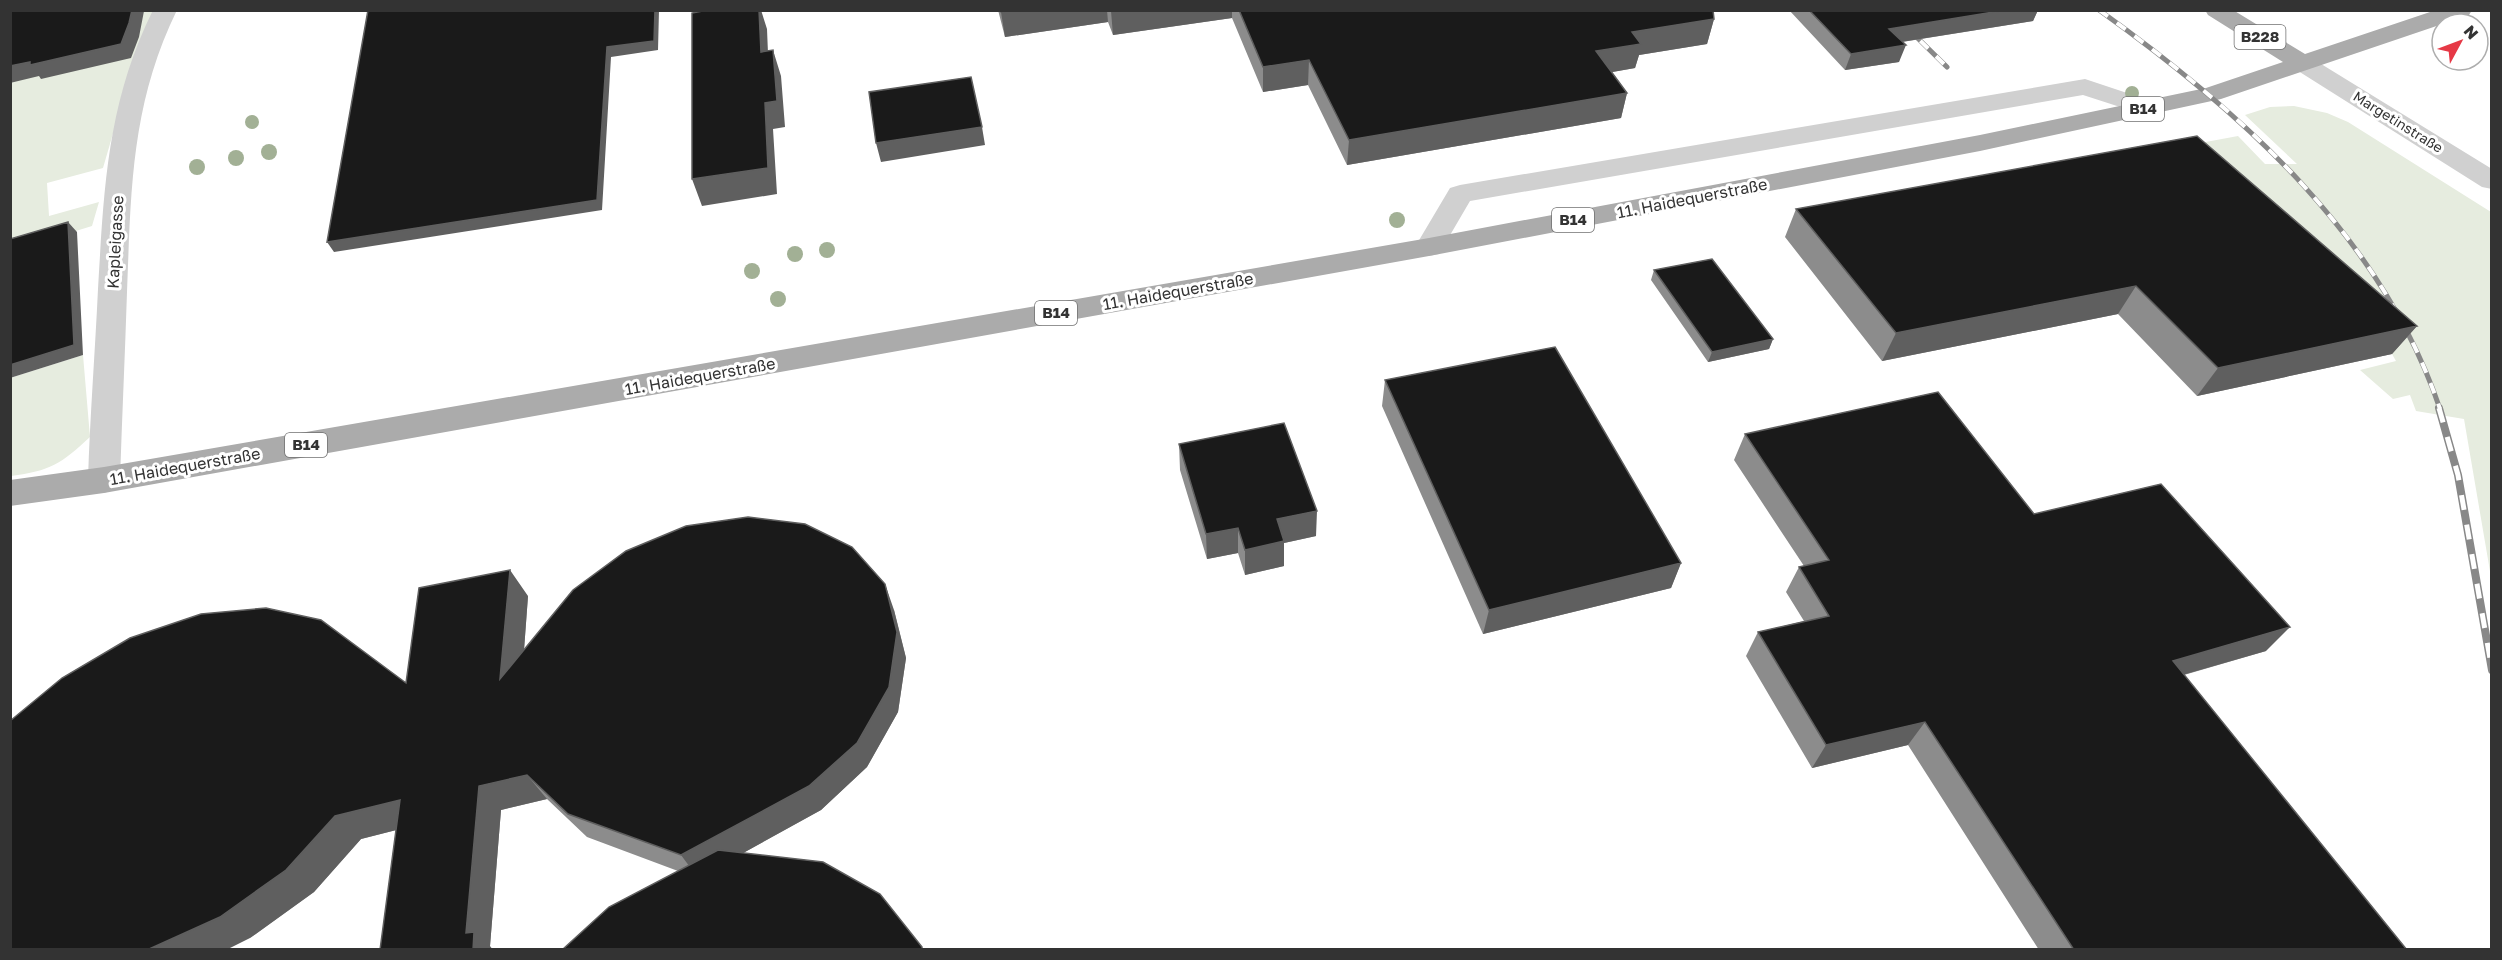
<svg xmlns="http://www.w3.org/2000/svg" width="2502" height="960" font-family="'Golos Text',sans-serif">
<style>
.green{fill:#e6ecdf}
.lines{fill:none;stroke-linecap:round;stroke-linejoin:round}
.minor{fill:#d0d0d0;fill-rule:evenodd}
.major{fill:#ababab;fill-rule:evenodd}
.rail-far1-casing{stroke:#888;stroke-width:5}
.rail-casing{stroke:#888;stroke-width:8}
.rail-far1{stroke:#fff;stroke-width:4;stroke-dasharray:11;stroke-linecap:butt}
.rail{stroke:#fff;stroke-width:5;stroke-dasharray:15;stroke-linecap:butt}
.tree{fill:#a2b095}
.wall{fill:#8c8c8c}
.shaded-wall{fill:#5f5f5f}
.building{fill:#1a1a1a;stroke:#5f5f5f;stroke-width:1.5}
.labels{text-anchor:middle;stroke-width:6;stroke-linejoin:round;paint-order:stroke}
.far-street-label{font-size:14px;fill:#333;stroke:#fff}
.shield{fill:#fff;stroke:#707070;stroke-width:1.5}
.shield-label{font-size:15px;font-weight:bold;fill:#333}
.street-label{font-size:16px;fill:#333;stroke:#fff}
</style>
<rect width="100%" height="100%" fill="#fff"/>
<path class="green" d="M 11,11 L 153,11 L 134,61 L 103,168 L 47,183 L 49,216 L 99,202 L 92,226 L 11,251 Z
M 2294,106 L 2327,113 L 2348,122 L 2491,212 L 2491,577 L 2464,419 L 2416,411 L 2410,395 L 2393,399 L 2360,370 L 2396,361 L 2392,354 L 2168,149 L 2238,136 L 2265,164 L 2297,164 L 2245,115 L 2270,107 Z
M 83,355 L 90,437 C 61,464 50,471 11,476 L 10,378 Z"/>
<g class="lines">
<path class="minor" d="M 153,10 L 177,10 C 131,104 131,190 127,292 C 125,355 122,417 120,480 L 116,489 L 104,493 L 92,489 L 88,480 C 90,416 95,353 98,289 C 104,188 107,103 153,10 Z
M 2304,57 L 2313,59 L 2492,169 L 2492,189 L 2482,187 L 2295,69 L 2292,64 L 2295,59 Z
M 2085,79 L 2157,103 L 2161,108 L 2157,113 L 2148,116 L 2083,95 L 1470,201 L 1439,254 L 1429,256 L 1419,254 L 1415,247 L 1450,188 L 1460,185 Z"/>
<path class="major" d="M 2205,10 L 2233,10 L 2305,54 L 2436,10 L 2472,10 L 2469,15 L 2221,99 L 1980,151 L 1429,256 L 104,493 L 10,506 L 10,480 L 104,467 L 1429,238 L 1980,135 L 2206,88 L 2283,62 L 2208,15 Z"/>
<defs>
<path id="rail-far1" d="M 1889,10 L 1947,67
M 2099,10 C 2243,113 2382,237 2440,409"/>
<path id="rail" d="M 2439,408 L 2458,475 L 2492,670"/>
</defs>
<use href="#rail-far1" class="rail-far1-casing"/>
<use href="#rail" class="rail-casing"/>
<use href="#rail-far1" class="rail-far1"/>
<use href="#rail" class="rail"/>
</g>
<g class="tree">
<circle cx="2132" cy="93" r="7"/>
<circle cx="252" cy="122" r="7"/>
<circle cx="269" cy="152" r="8"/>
<circle cx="236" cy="158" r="8"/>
<circle cx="197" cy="167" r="8"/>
<circle cx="1397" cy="220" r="8"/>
<circle cx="827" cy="250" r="8"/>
<circle cx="795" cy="254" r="8"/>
<circle cx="752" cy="271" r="8"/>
<circle cx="778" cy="299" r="8"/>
</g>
<path class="wall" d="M 998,10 L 1713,10 L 1714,19 L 1707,44 L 1639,55 L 1635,68 L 1612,72 L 1627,93 L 1621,118 L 1347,165 L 1308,85 L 1263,92 L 1232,18 L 1113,35 L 1108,22 L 1005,37 Z
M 1789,10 L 2038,10 L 2033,21 L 1902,42 L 1899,62 L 1845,70 Z
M 1796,209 L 2417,326 L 2392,354 L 2197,396 L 2118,314 L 1882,361 L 1785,237 Z
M 1654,270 L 1773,339 L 1769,349 L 1708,362 L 1651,280 Z
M 1385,380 L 1681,563 L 1671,588 L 1483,634 L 1382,406 Z
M 1745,434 L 2034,514 L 2266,651 L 2184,675 L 2407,950 L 2039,950 L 1908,745 L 1812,768 L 1746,656 L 1758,632 L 1804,621 L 1786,592 L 1799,567 L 1804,566 L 1734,460 Z
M 1179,444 L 1316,536 L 1284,543 L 1284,566 L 1245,575 L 1238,553 L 1207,559 L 1180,470 Z
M 528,596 L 524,650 L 894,610 L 906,658 L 898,712 L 867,767 L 821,810 L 743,853 L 678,871 L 587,837 L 547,799 L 501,810 L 490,946 L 380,950 L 396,830 L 361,839 L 314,892 L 250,938 L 406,683 Z"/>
<path class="shaded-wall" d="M 132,10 L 146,10 L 144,11 L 139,37 L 131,58 L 41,79 L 39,76 L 10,83 L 10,66 L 30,62 Z
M 655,10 L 659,10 L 658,50 L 611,57 L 602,210 L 334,252 L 327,242 L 607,47 Z
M 759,10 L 761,10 L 767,29 L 769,78 L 761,52 Z
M 1014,10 L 1107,10 L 1108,22 L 1005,37 L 1001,12 Z
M 1114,10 L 1232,10 L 1232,18 L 1113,35 L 1111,11 Z
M 2006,10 L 2038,10 L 2033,21 L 1882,45 L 1889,29 Z
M 1714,19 L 1707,44 L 1639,55 L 1635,68 L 1590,76 L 1596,51 L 1632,32 Z
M 1906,45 L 1899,62 L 1845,70 L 1851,54 Z
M 773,50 L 781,76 L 785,127 L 773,129 L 777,194 L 702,206 L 692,179 Z
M 1309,60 L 1308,85 L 1263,92 L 1263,67 Z
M 1627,93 L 1621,118 L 1347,165 L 1349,140 Z
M 982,127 L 985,145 L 881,162 L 876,143 Z
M 68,222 L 77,232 L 83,355 L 10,378 L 10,365 Z
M 2136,286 L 2118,314 L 1882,361 L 1896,333 Z
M 2417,326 L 2392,354 L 2197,396 L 2218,368 Z
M 1773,339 L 1769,349 L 1708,362 L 1712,352 Z
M 1317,511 L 1316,536 L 1284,543 L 1284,566 L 1245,575 L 1245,550 L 1277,519 Z
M 1238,528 L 1238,553 L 1207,559 L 1206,534 Z
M 1681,563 L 1671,588 L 1483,634 L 1489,610 Z
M 510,570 L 528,596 L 520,704 L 500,679 Z
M 885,584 L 894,610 L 906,658 L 898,712 L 867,767 L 821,810 L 698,878 L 681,855 Z
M 2290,627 L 2266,651 L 2151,684 L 2173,661 Z
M 1925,722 L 1908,745 L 1812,768 L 1826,745 Z
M 527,775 L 547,799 L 501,810 L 490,946 L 493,950 L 473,950 L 466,933 L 479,786 Z
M 400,800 L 424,823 L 361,839 L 314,892 L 250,938 L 226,950 L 147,950 L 335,816 Z"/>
<path class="building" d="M 10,10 L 132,10 L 129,23 L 121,44 L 30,65 L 30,62 L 10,66 Z
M 368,10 L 655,10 L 654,41 L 607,47 L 597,200 L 327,242 Z
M 708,10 L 759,10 L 761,52 L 773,50 L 777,101 L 765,103 L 768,168 L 692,179 L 692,13 Z
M 1000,10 L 1014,10 L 1001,12 Z
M 1239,10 L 1713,10 L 1714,19 L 1632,32 L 1641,44 L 1596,51 L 1627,93 L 1349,140 L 1309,60 L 1263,67 Z
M 1809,10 L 2006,10 L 1889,29 L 1906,45 L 1851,54 Z
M 971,77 L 982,127 L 876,143 L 869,92 Z
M 2197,136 L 2417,326 L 2218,368 L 2136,286 L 1896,333 L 1796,209 Z
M 68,222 L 74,345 L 10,365 L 10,239 Z
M 1712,259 L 1773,339 L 1712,352 L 1654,270 Z
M 1555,347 L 1681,563 L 1489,610 L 1385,380 Z
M 1938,392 L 2034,514 L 2161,484 L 2290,627 L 2173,661 L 2407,950 L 2074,950 L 1925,722 L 1826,745 L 1758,632 L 1829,616 L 1799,567 L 1829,560 L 1745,434 Z
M 1284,423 L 1317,511 L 1277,519 L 1284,541 L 1245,550 L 1238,528 L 1206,534 L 1179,444 Z
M 748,517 L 805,524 L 852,547 L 885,584 L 897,632 L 889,687 L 857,743 L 809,786 L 681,855 L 568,814 L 527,775 L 479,786 L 466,933 L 474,932 L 473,950 L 380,950 L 400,800 L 335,816 L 286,870 L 220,917 L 147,950 L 10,950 L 10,721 L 62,678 L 130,638 L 201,614 L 266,608 L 321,620 L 406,683 L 419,588 L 510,570 L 500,679 L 573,590 L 626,551 L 686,526 Z
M 718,850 L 823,862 L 880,894 L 922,947 L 922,950 L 562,950 L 609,907 Z"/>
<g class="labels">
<g class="far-street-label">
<text transform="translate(2398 122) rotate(32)" y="5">Margetinstraße</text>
</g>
<g class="shield">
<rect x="2234.5" y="25" width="51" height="24" rx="4.5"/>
<rect x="2122" y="97" width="42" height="24" rx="4.5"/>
<rect x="1552" y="208" width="42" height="24" rx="4.5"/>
<rect x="1035" y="301" width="42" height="24" rx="4.5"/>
<rect x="285" y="433" width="42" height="24" rx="4.5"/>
</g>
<g class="shield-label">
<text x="2260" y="42">B228</text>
<text x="2143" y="114">B14</text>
<text x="1573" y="225">B14</text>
<text x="1056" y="318">B14</text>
<text x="306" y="450">B14</text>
</g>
<g class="street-label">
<text transform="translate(1692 198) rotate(-11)" y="6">11. Haidequerstraße</text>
<text transform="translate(115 242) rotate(-87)" y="6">Kapleigasse</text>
<text transform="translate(1178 291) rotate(-10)" y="6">11. Haidequerstraße</text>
<text transform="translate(700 376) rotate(-10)" y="6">11. Haidequerstraße</text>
<text transform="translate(185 466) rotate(-10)" y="6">11. Haidequerstraße</text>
</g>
</g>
<rect width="2502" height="960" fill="none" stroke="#333333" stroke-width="24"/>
<g transform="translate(2460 42) rotate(49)"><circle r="28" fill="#ffffff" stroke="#adadad" stroke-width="1.5"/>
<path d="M0-4.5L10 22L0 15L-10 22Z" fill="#e63946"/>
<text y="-9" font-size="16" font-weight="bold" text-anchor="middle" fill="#333333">N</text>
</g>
</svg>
